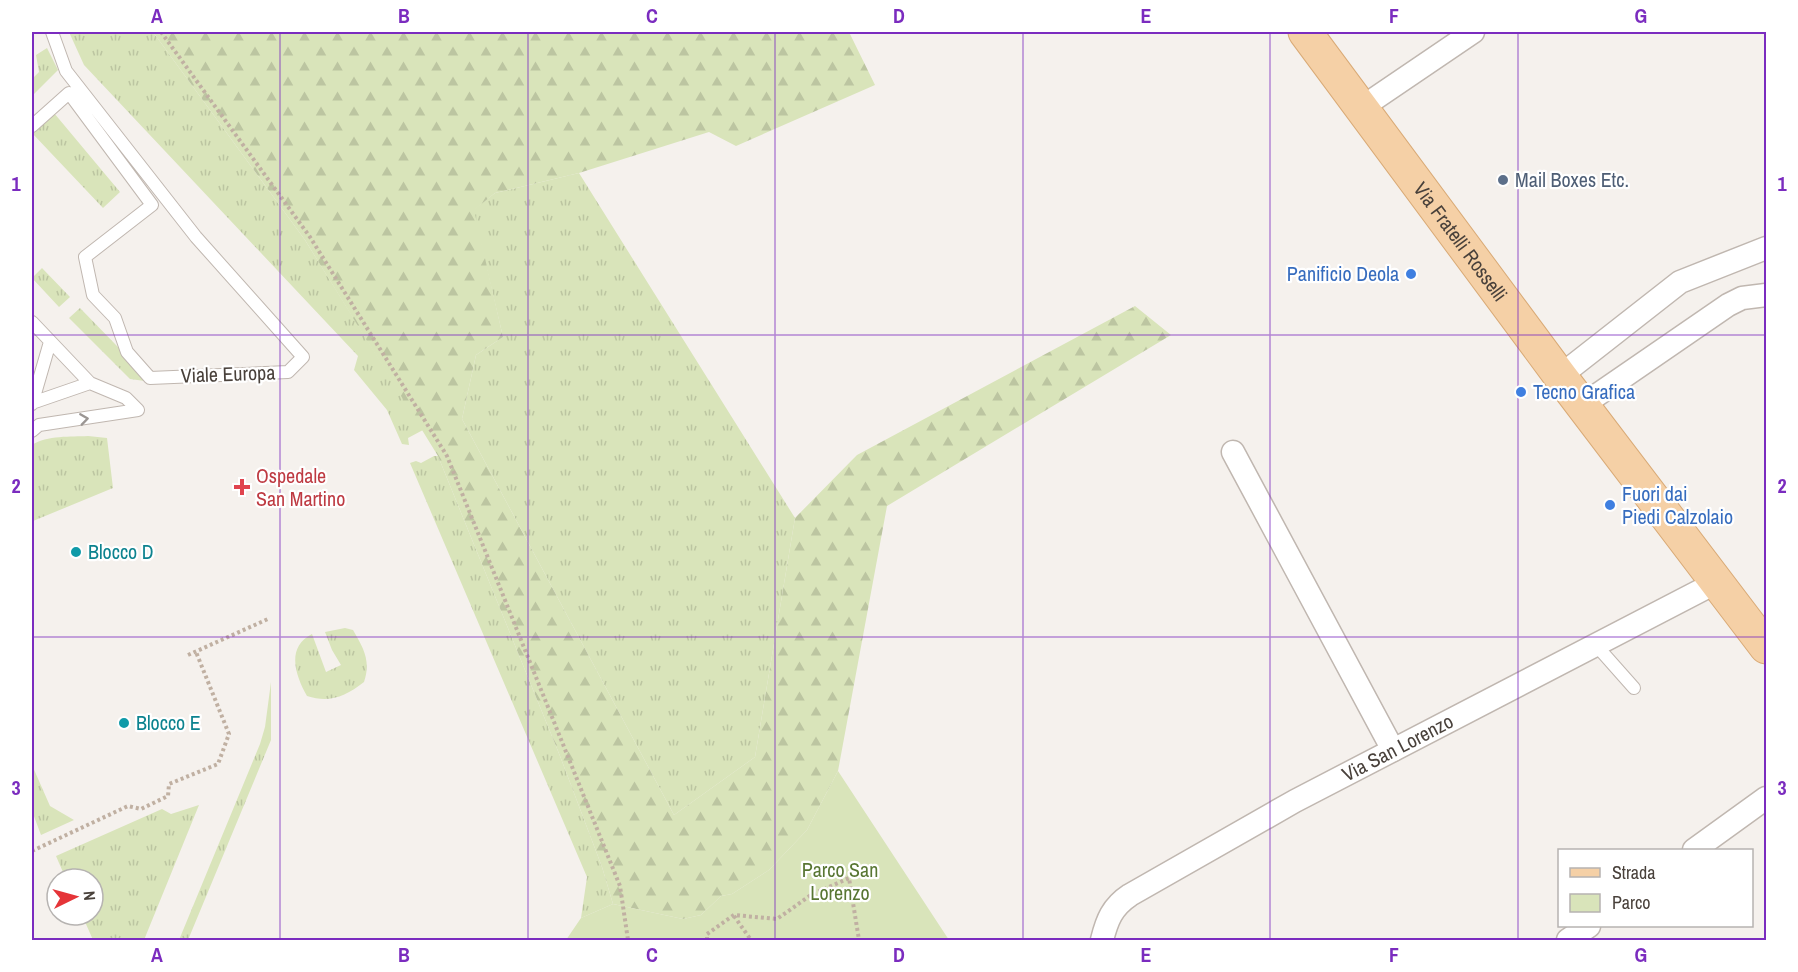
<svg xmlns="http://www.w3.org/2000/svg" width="1798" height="972" font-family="'Archivo Narrow',sans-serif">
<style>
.grass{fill:url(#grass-tufts)}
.forest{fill:url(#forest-firs)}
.park{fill:#d9e4ba}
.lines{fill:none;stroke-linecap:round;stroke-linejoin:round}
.lane-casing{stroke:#c0b7b0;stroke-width:14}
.street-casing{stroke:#c0b7b0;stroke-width:25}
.primary-casing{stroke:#d9aa76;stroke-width:35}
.path{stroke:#c0b0a2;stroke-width:4;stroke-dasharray:3 3;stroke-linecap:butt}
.lane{stroke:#fff;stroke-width:12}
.street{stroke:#fff;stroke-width:22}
.primary{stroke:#f5d0a6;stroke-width:33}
.oneway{stroke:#9b9693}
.grid{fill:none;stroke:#7b2cbf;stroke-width:1.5;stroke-opacity:0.55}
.service-dot{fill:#5c6f8a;stroke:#fff;stroke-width:2}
.shop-dot{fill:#3f7fe0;stroke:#fff;stroke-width:2}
.health-dot{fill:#e0444e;stroke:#fff;stroke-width:2}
.culture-dot{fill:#0f9aa8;stroke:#fff;stroke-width:2}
.labels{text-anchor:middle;stroke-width:4.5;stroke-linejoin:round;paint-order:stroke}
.service-label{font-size:20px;fill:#4e5e75;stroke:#fff;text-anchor:start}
.street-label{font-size:20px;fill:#49413b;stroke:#fff}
.shop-label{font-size:20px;fill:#366cbe;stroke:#fff;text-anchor:start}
.health-label{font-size:20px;fill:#be3a42;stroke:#fff;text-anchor:start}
.culture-label{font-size:20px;fill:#0d838f;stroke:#fff;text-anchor:start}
.park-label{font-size:20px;fill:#587633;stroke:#fff}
.neatline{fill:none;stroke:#7b2cbf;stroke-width:2}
.grid-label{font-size:20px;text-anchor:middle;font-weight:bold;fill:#7b2cbf}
</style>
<defs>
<pattern id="grass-tufts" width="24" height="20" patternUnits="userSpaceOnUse" patternTransform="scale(1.5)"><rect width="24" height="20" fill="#d9e4ba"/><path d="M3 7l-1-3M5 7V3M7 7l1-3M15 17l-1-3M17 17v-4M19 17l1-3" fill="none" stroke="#bcc5a1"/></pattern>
<pattern id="forest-firs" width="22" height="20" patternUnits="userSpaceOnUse" patternTransform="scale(1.5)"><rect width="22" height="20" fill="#d9e4ba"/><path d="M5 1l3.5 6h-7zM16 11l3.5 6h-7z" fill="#bcc5a1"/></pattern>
</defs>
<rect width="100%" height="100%" fill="#f5f1ed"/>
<path class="grass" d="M 69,32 L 153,32 L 305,240 L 423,430 L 408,438 L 409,445 L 402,444 L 387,410 L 354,370 L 358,356 L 84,65 Z
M 47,48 L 58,70 L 32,96 L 32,79 L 39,72 L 36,55 Z
M 54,113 L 120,192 L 103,208 L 32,133 Z
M 579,173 L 795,518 L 755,757 L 674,815 L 462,419 L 476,355 L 503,337 L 473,210 L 495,193 Z
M 42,268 L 70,297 L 59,307 L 32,278 Z
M 80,308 L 152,382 L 130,379 L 69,318 Z
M 88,436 L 107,438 L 113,488 L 33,521 L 32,445 C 47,435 71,437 88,436 Z
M 434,456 L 438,456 L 560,756 L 602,867 L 613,904 L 581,918 L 587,877 L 410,463 L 416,461 L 421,463 Z
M 345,628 L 353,630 C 364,649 371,661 364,682 C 345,697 329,703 307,696 C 295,675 286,647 312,634 L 326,672 L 341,665 L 332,650 L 325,632 Z
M 271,682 L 271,740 L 188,940 L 179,940 L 260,744 L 265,727 Z
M 32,765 L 50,806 L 74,820 L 41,835 L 32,811 Z
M 199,805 L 144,940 L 93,940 L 82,915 L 93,915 L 93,879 L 66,879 L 56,856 L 162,809 L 171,814 Z"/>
<path class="forest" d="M 153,32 L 849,32 L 875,85 L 736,146 L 709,132 L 579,173 L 495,193 L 474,210 L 503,337 L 476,355 L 462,419 L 674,815 L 755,757 L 795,518 L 857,455 L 1135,306 L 1171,335 L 887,506 L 838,771 L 807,830 L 769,870 L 732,894 L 721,896 L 701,915 L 683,919 L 613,904 L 602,867 L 560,756 L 438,456 L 305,240 Z"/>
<path class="park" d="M 838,771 L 949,940 L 566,940 L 581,918 L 613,904 L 683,919 L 701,915 L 721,896 L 732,894 L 769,870 L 807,830 Z"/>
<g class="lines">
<defs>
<path id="lane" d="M 32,126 L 69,93 L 152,205 L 85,257 L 93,295 L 115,318 L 127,352 L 150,378 L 288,372 L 303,357 L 196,237 L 66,71 L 52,32
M 32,322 L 90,383 L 126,398 L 138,410
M 32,403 L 90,383
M 32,404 L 50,342
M 32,431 L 39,425 L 138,410
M 1595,644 L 1634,688"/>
<g id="street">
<path d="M 1361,108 L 1473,32"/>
<path d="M 1560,376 L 1680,282 L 1766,248"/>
<path d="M 1584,404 L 1728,305 L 1742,298 L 1766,295"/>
<path d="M 1233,452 L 1393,750"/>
<path d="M 1694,850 L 1766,798"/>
<path id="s1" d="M 1102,940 C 1107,920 1112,907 1130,895 L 1295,801 L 1717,582"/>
<path d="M 1568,940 L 1589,926"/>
</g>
<g id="primary">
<path id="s2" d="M 1305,32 L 1560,376 L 1766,647"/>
</g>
</defs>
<use href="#lane" class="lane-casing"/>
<use href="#street" class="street-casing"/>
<use href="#primary" class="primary-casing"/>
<path class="path" d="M 161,32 L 310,237 L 447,456 L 620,886 L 628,940
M 188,655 L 268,619
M 32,851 L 128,806 L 141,809 L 168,796 L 169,784 L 218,764 L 229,734 L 196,652
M 734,916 L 751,940
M 707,940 L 707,934 L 734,915 L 777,919 L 811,895 L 849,878 L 859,940"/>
<use href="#lane" class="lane"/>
<use href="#street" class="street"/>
<use href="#primary" class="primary"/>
</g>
<defs><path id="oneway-chevron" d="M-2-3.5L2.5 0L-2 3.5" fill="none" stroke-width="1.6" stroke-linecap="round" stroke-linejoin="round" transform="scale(1.5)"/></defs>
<use class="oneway" href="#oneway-chevron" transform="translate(84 419) rotate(-8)"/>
<path class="grid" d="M 280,32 L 280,940M 528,32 L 528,940M 775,32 L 775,940M 1023,32 L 1023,940M 1270,32 L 1270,940M 1518,32 L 1518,940M 32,335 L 1766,335M 32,637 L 1766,637"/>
<circle class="service-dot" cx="1503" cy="180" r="6"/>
<g class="shop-dot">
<circle cx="1411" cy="274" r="6"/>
<circle cx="1521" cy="392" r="6"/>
<circle cx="1610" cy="505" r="6"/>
</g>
<path class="health-dot" d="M239 478h6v6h6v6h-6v6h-6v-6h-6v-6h6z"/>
<g class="culture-dot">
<circle cx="76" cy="552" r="6"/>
<circle cx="124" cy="723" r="6"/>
</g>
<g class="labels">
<g class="service-label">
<text x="1515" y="187">Mail Boxes Etc.</text>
</g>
<g class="street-label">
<text dy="7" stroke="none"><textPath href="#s2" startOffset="261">Via Fratelli Rosselli</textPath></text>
<text transform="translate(228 374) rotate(-2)" y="7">Viale Europa</text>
<text dy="7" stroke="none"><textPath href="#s1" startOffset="360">Via San Lorenzo</textPath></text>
</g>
<g class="shop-label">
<text x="1399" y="281" text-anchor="end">Panificio Deola</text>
<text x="1533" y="399">Tecno Grafica</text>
<text x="1622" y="501">Fuori dai<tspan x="1622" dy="23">Piedi Calzolaio</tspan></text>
</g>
<g class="health-label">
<text x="256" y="483">Ospedale<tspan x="256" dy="23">San Martino</tspan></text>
</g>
<g class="culture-label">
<text x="88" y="559">Blocco D</text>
<text x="136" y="730">Blocco E</text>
</g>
<g class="park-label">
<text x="840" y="877">Parco San<tspan x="840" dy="23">Lorenzo</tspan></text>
</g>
</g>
<rect width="1798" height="972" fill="none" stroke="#ffffff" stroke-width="66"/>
<rect x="1558" y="849" width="195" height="78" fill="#ffffff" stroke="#b6b3b1" stroke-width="1.5"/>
<rect x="1570" y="868" width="30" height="9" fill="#f5d0a6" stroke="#b6b3b1" stroke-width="1.5"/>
<text x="1612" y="879" font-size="18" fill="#49413b">Strada</text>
<rect x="1570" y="894" width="30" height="18" fill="#d9e4ba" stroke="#b6b3b1" stroke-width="1.5"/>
<text x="1612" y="909" font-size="18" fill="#49413b">Parco</text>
<g transform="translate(75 897) rotate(85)"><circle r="28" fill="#ffffff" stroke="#b6b3b1" stroke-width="1.5"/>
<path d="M0-4.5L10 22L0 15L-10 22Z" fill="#e53438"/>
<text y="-9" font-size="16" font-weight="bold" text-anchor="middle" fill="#49413b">N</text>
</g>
<rect x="33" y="33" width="1732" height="906" class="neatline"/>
<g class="grid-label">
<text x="157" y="23">A</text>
<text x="404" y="23">B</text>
<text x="652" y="23">C</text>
<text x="899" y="23">D</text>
<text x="1146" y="23">E</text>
<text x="1394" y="23">F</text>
<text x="1641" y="23">G</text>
<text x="16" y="191">1</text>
<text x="1782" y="191">1</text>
<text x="16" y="493">2</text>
<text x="1782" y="493">2</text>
<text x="16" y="795">3</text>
<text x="1782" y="795">3</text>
<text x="157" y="962">A</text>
<text x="404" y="962">B</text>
<text x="652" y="962">C</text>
<text x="899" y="962">D</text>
<text x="1146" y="962">E</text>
<text x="1394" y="962">F</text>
<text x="1641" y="962">G</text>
</g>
</svg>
